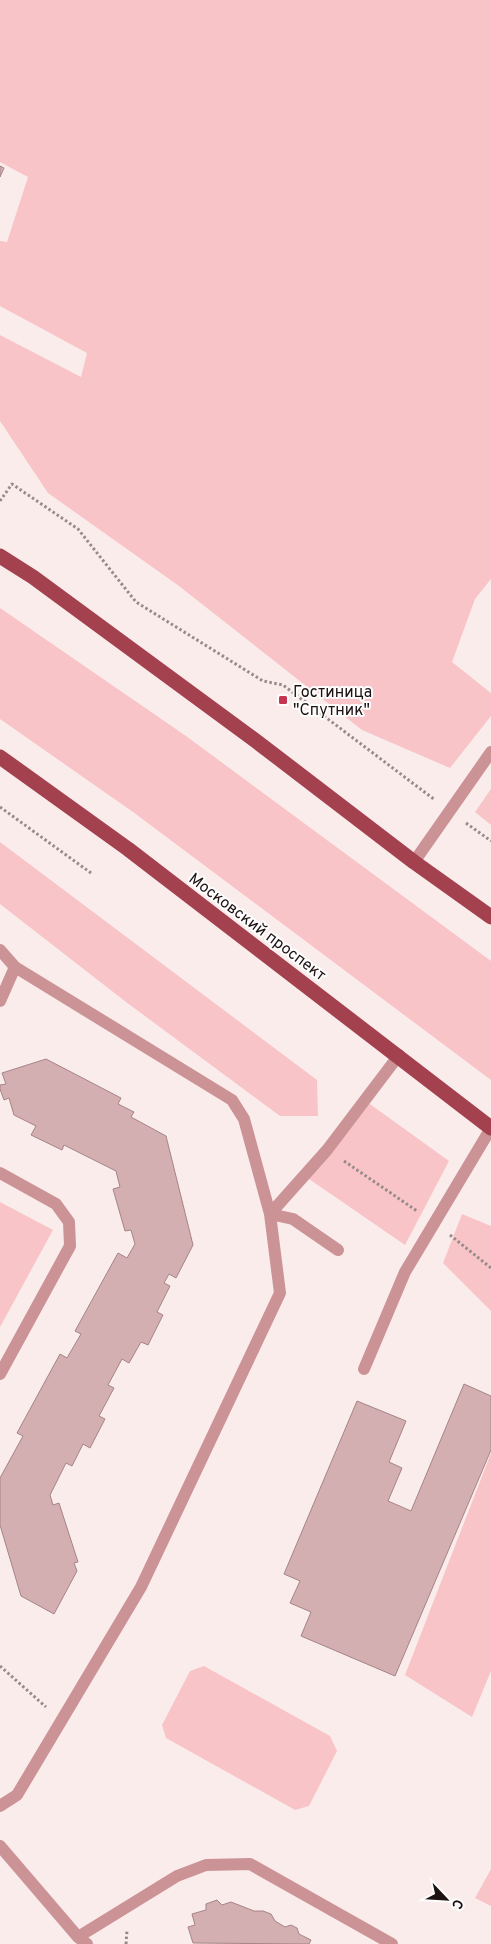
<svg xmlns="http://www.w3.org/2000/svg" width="491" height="1944" font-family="Overpass,sans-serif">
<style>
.green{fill:#f8c4c7}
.building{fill:#d3afb1;stroke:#a68486}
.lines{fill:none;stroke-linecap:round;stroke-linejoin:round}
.path{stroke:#978a8a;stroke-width:3;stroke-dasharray:2.5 2.5;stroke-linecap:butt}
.lane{stroke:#cc9397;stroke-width:12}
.primary{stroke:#a3414f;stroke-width:15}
.poi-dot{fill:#c53551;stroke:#fdfdfd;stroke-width:2}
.labels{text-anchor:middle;stroke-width:4;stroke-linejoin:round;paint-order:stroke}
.poi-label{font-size:16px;fill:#1d1112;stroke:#fdfdfd;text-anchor:start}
.street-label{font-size:16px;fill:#1d1112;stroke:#fdfdfd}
</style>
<rect width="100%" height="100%" fill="#fbecec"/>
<path class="green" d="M 0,0 L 491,0 L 491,579 L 475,599 L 452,662 L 491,693 L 491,716 L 450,768 L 362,730 L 179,586 L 48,493 L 0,421 L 0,335 L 81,377 L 87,353 L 0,306 L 0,241 L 7,242 L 28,177 L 0,162 Z
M 0,608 L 186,736 L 491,961 L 491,1080 L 133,812 L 0,719 Z
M 491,789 L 491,825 L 475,812 Z
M 0,842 L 317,1080 L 318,1116 L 280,1116 L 126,1002 L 0,904 Z
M 367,1102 L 449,1161 L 405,1245 L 309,1179 Z
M 0,1202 L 53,1230 L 0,1327 Z
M 462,1214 L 491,1226 L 491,1311 L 443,1263 Z
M 491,1453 L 491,1671 L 472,1717 L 405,1675 Z
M 204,1666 L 330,1736 L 337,1751 L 309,1806 L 295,1810 L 166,1738 L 162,1725 L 190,1671 Z
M 491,1869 L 491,1906 L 475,1898 Z"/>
<path class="building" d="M 0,166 L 4,168 L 0,177 Z
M 46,1059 L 121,1098 L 118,1104 L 134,1112 L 131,1117 L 166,1136 L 193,1245 L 176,1278 L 169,1274 L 164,1283 L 170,1286 L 157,1312 L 163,1315 L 148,1345 L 141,1342 L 129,1363 L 122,1359 L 108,1385 L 114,1388 L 99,1416 L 105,1419 L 90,1448 L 83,1444 L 72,1466 L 66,1463 L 50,1495 L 53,1505 L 59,1503 L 78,1562 L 74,1563 L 77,1571 L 54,1614 L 21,1596 L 0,1525 L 0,1478 L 23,1436 L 17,1433 L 60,1354 L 67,1358 L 81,1334 L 75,1331 L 118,1253 L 127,1258 L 135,1244 L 131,1230 L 125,1231 L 113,1189 L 120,1187 L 116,1171 L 64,1145 L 62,1150 L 31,1135 L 36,1126 L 14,1115 L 9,1098 L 4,1100 L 0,1089 L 0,1085 L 6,1084 L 2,1073 Z
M 464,1384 L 491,1396 L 491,1450 L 395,1676 L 301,1636 L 311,1612 L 290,1603 L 300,1581 L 284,1574 L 357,1401 L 406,1421 L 389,1462 L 402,1468 L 388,1501 L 411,1511 Z
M 217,1900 L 222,1905 L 231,1902 L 254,1911 L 263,1911 L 271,1914 L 275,1921 L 285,1927 L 291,1925 L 297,1928 L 299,1934 L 311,1940 L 309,1944 L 193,1943 L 188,1927 L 195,1925 L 192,1914 L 206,1910 L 206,1904 Z"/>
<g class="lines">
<path class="path" d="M 0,501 L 12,484 L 78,529 L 136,602 L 263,681 L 283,685 L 435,800
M 0,807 L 91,873
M 466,823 L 491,841
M 344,1161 L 417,1211
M 450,1235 L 491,1268
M 0,1666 L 46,1707
M 126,1944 L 127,1930"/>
<path class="lane" d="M 414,862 L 491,752
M 0,950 L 15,967 L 232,1100 L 244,1119 L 270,1214 L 280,1293 L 141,1587 L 17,1795 L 0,1806
M 0,1001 L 15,967
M 0,1173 L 56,1204 L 69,1222 L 70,1246 L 0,1374
M 338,1250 L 293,1219 L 270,1214 L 327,1150 L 399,1055
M 364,1369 L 405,1272 L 491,1128
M 0,1846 L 78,1937 L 87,1944
M 78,1937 L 177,1876 L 206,1865 L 250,1864 L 392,1944"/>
<path class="primary" d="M 0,556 L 33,577 L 256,741 L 414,862 L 491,917
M 0,757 L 128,849 L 491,1128"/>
</g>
<rect class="poi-dot" x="278" y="695" width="10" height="10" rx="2.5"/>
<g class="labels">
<g class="poi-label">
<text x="293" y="697">Гостиница<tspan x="293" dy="18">"Спутник"</tspan></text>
</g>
<g class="street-label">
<text transform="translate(258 926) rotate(37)" y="6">Московский проспект</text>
</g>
</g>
<g transform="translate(446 1899) rotate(115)" stroke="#fdfdfd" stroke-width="4" paint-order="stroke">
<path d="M0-4L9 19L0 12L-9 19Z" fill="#1d1112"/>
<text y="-8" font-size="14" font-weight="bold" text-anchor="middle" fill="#1d1112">С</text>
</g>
</svg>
